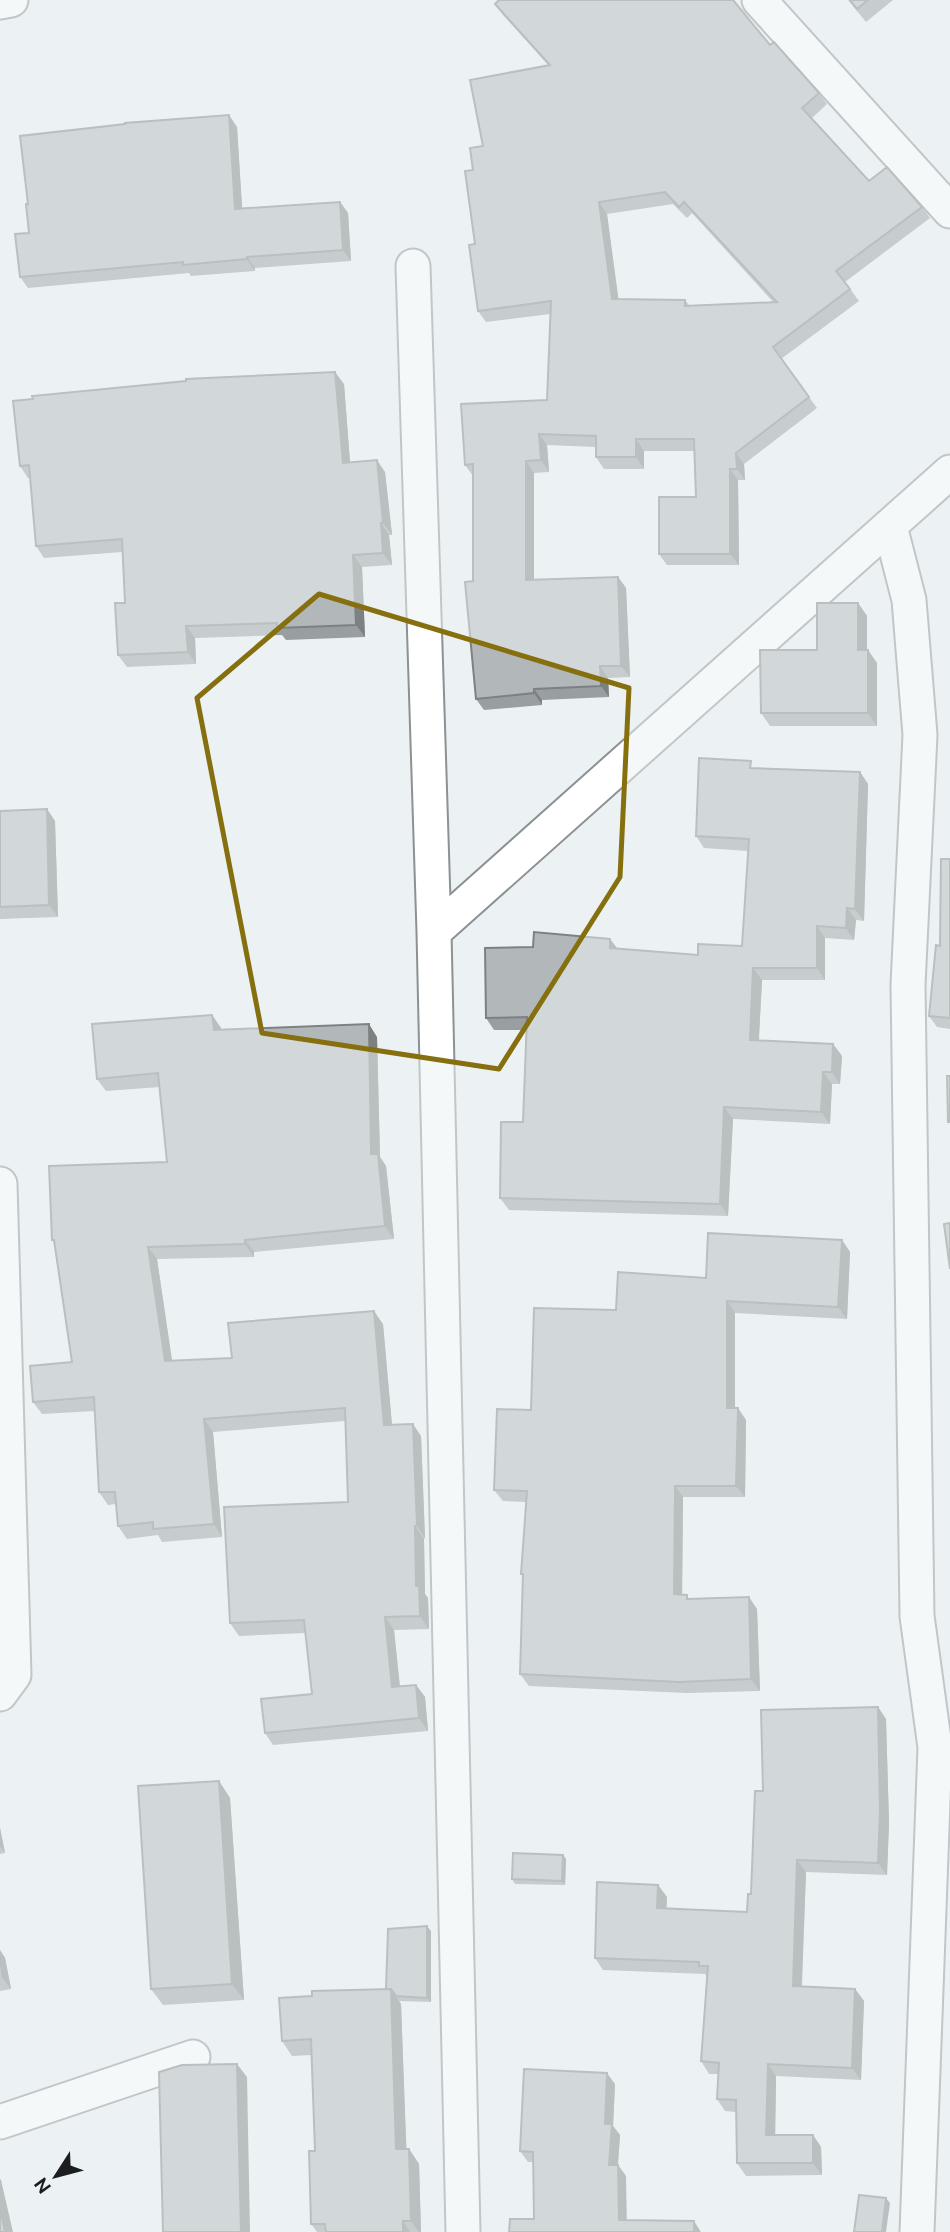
<svg xmlns="http://www.w3.org/2000/svg" width="950" height="2232" font-family="Ubuntu,sans-serif">
<style>
.lines{fill:none;stroke-linecap:round;stroke-linejoin:round}
.minor-casing{stroke:#8c9193;stroke-width:37}
.minor{stroke:#fff;stroke-width:33}
.wall{fill:#999ea0;fill-rule:evenodd}
.shaded-wall{fill:#7d8182}
.building{fill:#b2b8ba;stroke:#7d8182;stroke-width:2;fill-rule:evenodd}
.marked{fill:none;stroke:#856f0f;stroke-width:5;stroke-linejoin:round}
</style>
<rect width="100%" height="100%" fill="#ecf2f4"/>
<g class="lines">
<defs>
<path id="minor" d="M 759,0 L 950,211
M 0,2 L 11,0
M 413,266 L 434,932 L 463,2232
M 890,526 L 909,600 L 920,735 L 908,985 L 917,1616 L 935,1747 L 917,2232
M 434,932 L 950,472
M 0,1184 L 14,1675 L 0,1694
M 0,2122 L 193,2057"/>
</defs>
<use href="#minor" class="minor-casing"/>
<use href="#minor" class="minor"/>
</g>
<path class="wall" d="M 497,0 L 733,0 L 770,45 L 819,93 L 827,104 L 812,118 L 869,181 L 922,207 L 930,218 L 845,282 L 859,301 L 781,359 L 817,408 L 744,464 L 745,480 L 738,480 L 739,565 L 667,565 L 659,554 L 696,497 L 694,451 L 644,451 L 644,469 L 604,469 L 596,457 L 596,447 L 547,445 L 549,472 L 534,473 L 534,580 L 618,577 L 626,588 L 630,677 L 608,678 L 609,697 L 542,700 L 542,705 L 484,710 L 476,699 L 473,581 L 473,476 L 465,465 L 547,400 L 550,314 L 486,322 L 478,311 L 473,170 L 483,146 L 548,65 L 503,15 L 495,4 L 498,1 ZM 673,204 L 687,218 L 692,213 L 774,303 L 689,305 L 685,300 L 618,299 L 607,214 Z
M 848,0 L 893,0 L 866,22 Z
M 237,127 L 242,209 L 340,202 L 348,213 L 351,261 L 255,268 L 255,271 L 191,276 L 189,273 L 28,288 L 20,277 L 29,233 Z
M 344,384 L 350,463 L 385,472 L 392,535 L 389,535 L 392,565 L 362,567 L 365,637 L 286,640 L 282,635 L 195,638 L 196,664 L 127,667 L 118,655 L 125,603 L 122,552 L 44,558 L 36,546 L 30,478 L 28,478 L 20,466 Z
M 858,603 L 867,616 L 867,650 L 877,663 L 877,726 L 770,726 L 761,713 L 817,650 Z
M 755,768 L 860,772 L 868,784 L 864,921 L 856,920 L 854,940 L 825,938 L 825,980 L 762,980 L 759,1040 L 833,1044 L 842,1056 L 840,1084 L 832,1084 L 830,1124 L 733,1119 L 728,1216 L 509,1210 L 500,1198 L 523,1122 L 527,1030 L 494,1030 L 486,1018 L 533,947 L 610,939 L 617,948 L 698,955 L 742,946 L 748,851 L 704,848 L 696,836 Z
M 47,809 L 55,821 L 58,917 L 0,919 L 0,811 Z
M 950,859 L 950,1029 L 937,1027 L 929,1016 L 940,946 Z
M 212,1015 L 221,1028 L 221,1030 L 377,1037 L 380,1157 L 386,1166 L 394,1239 L 254,1252 L 254,1257 L 157,1259 L 172,1361 L 232,1358 L 383,1324 L 392,1425 L 421,1436 L 425,1538 L 424,1539 L 425,1594 L 428,1598 L 429,1629 L 394,1630 L 400,1686 L 416,1685 L 425,1697 L 428,1731 L 273,1745 L 265,1733 L 312,1694 L 305,1633 L 239,1636 L 230,1623 L 348,1502 L 345,1421 L 213,1432 L 222,1537 L 162,1542 L 158,1535 L 127,1539 L 118,1526 L 116,1504 L 108,1505 L 99,1492 L 95,1411 L 42,1414 L 33,1402 L 72,1362 L 55,1243 L 52,1240 L 167,1162 L 160,1087 L 106,1091 L 97,1079 Z
M 842,1240 L 850,1252 L 847,1319 L 735,1313 L 735,1408 L 746,1420 L 745,1497 L 683,1497 L 682,1595 L 690,1599 L 757,1609 L 760,1691 L 687,1693 L 529,1686 L 520,1674 L 523,1576 L 521,1574 L 526,1502 L 503,1501 L 494,1490 L 531,1410 L 616,1310 L 706,1278 Z
M 878,1707 L 886,1719 L 889,1823 L 887,1875 L 806,1872 L 802,1987 L 855,1989 L 864,2001 L 861,2080 L 776,2076 L 775,2135 L 813,2135 L 821,2147 L 822,2175 L 746,2176 L 737,2163 L 736,2112 L 725,2111 L 717,2099 L 718,2074 L 709,2074 L 701,2061 L 707,1977 L 705,1974 L 603,1970 L 595,1958 L 658,1885 L 667,1897 L 666,1908 L 747,1912 L 751,1894 L 763,1791 Z
M 219,1781 L 230,1798 L 244,2000 L 163,2005 L 151,1989 Z
M 0,1828 L 5,1853 L 0,1854 Z
M 563,1855 L 566,1859 L 565,1885 L 515,1884 L 512,1879 Z
M 431,1931 L 431,2002 L 399,2001 L 401,2004 L 406,2149 L 409,2149 L 419,2164 L 421,2232 L 317,2232 L 311,2224 L 315,2151 L 312,2055 L 292,2056 L 282,2041 L 312,1996 L 386,1989 Z
M 0,1950 L 5,1958 L 11,1989 L 0,1991 Z
M 615,2084 L 613,2126 L 620,2135 L 618,2165 L 626,2176 L 626,2220 L 534,2219 L 533,2162 L 528,2162 L 520,2151 Z"/>
<path class="shaded-wall" d="M 229,115 L 237,127 L 243,221 L 235,209 Z
M 340,202 L 348,213 L 351,261 L 343,250 Z
M 599,202 L 607,214 L 620,310 L 612,299 Z
M 247,257 L 255,268 L 255,271 L 247,259 Z
M 335,372 L 344,384 L 351,475 L 343,463 Z
M 539,434 L 547,445 L 549,472 L 541,460 Z
M 636,439 L 644,451 L 644,469 L 636,457 Z
M 736,453 L 744,464 L 745,480 L 737,469 Z
M 377,460 L 385,472 L 392,535 L 383,523 Z
M 526,461 L 534,473 L 534,592 L 526,580 Z
M 730,469 L 738,480 L 739,565 L 730,554 Z
M 381,523 L 389,535 L 392,565 L 383,553 Z
M 353,555 L 362,567 L 365,637 L 356,625 Z
M 618,577 L 626,588 L 630,677 L 621,666 Z
M 858,603 L 867,616 L 867,663 L 858,650 Z
M 186,626 L 195,638 L 196,664 L 188,652 Z
M 868,650 L 877,663 L 877,726 L 868,713 Z
M 600,666 L 608,678 L 609,697 L 601,686 Z
M 534,689 L 542,700 L 542,705 L 534,693 Z
M 860,772 L 868,784 L 864,921 L 855,909 Z
M 47,809 L 55,821 L 58,917 L 49,905 Z
M 847,908 L 856,920 L 854,940 L 846,928 Z
M 817,926 L 825,938 L 825,980 L 817,968 Z
M 610,939 L 619,951 L 610,948 Z
M 753,968 L 762,980 L 758,1052 L 750,1040 Z
M 212,1015 L 221,1028 L 222,1043 L 214,1030 Z
M 369,1024 L 377,1037 L 380,1157 L 386,1166 L 394,1239 L 385,1226 L 371,1154 Z
M 833,1044 L 842,1056 L 840,1084 L 832,1072 Z
M 823,1072 L 832,1084 L 830,1124 L 821,1112 Z
M 724,1107 L 733,1119 L 728,1216 L 720,1204 Z
M 245,1240 L 254,1252 L 254,1257 L 245,1244 Z
M 842,1240 L 850,1252 L 847,1319 L 838,1307 Z
M 148,1247 L 157,1259 L 174,1374 L 165,1361 Z
M 727,1301 L 735,1313 L 735,1420 L 727,1408 Z
M 374,1311 L 383,1324 L 393,1437 L 384,1425 Z
M 738,1408 L 746,1420 L 745,1497 L 736,1486 Z
M 204,1419 L 213,1432 L 222,1537 L 214,1524 Z
M 413,1424 L 421,1436 L 425,1538 L 417,1526 Z
M 675,1486 L 683,1497 L 682,1606 L 674,1594 Z
M 415,1526 L 424,1539 L 425,1594 L 428,1598 L 429,1629 L 420,1616 L 416,1586 Z
M 749,1597 L 757,1609 L 760,1691 L 751,1679 Z
M 385,1617 L 394,1630 L 401,1699 L 392,1687 Z
M 416,1685 L 425,1697 L 428,1731 L 419,1718 Z
M 878,1707 L 886,1719 L 889,1823 L 887,1875 L 878,1863 Z
M 219,1781 L 230,1798 L 244,2000 L 232,1984 Z
M 0,1828 L 5,1853 L 0,1846 Z
M 563,1855 L 566,1859 L 565,1885 L 562,1881 Z
M 797,1860 L 806,1872 L 801,1998 L 793,1986 Z
M 658,1885 L 667,1897 L 666,1920 L 657,1908 Z
M 427,1926 L 431,1931 L 431,2002 L 427,1998 Z
M 0,1950 L 5,1958 L 11,1989 L 2,1977 L 0,1965 Z
M 391,1989 L 401,2004 L 407,2164 L 396,2149 Z
M 855,1989 L 864,2001 L 861,2080 L 852,2068 Z
M 237,2064 L 247,2077 L 250,2232 L 241,2232 Z
M 768,2064 L 776,2076 L 775,2147 L 766,2135 Z
M 607,2073 L 615,2084 L 613,2126 L 620,2135 L 617,2176 L 609,2165 L 605,2124 Z
M 813,2135 L 821,2147 L 822,2175 L 813,2163 Z
M 409,2149 L 419,2164 L 421,2232 L 419,2232 L 411,2221 Z
M 618,2165 L 626,2176 L 627,2231 L 619,2220 Z
M 0,2179 L 1,2180 L 13,2232 L 5,2232 L 0,2209 Z
M 886,2198 L 890,2203 L 886,2232 L 882,2232 Z
M 403,2221 L 410,2232 L 403,2232 Z
M 694,2221 L 701,2232 L 694,2232 Z"/>
<path class="building" d="M 499,0 L 733,0 L 770,45 L 774,42 L 819,93 L 802,108 L 869,181 L 887,167 L 922,207 L 836,271 L 850,289 L 773,347 L 809,397 L 736,453 L 737,469 L 730,469 L 730,554 L 659,554 L 659,497 L 696,497 L 694,439 L 636,439 L 636,457 L 596,457 L 596,436 L 539,434 L 541,460 L 526,461 L 526,580 L 618,577 L 621,666 L 600,666 L 601,686 L 534,689 L 534,693 L 476,699 L 465,582 L 473,581 L 473,464 L 465,465 L 461,404 L 547,400 L 551,301 L 478,311 L 469,245 L 475,244 L 465,171 L 473,170 L 470,148 L 483,146 L 470,80 L 550,65 L 495,4 ZM 665,192 L 679,207 L 684,202 L 777,302 L 685,306 L 685,300 L 612,299 L 599,202 Z
M 850,0 L 868,0 L 857,9 Z
M 229,115 L 235,209 L 340,202 L 343,250 L 247,257 L 247,259 L 183,265 L 183,262 L 20,277 L 15,234 L 29,233 L 26,204 L 28,204 L 20,136 L 125,124 L 125,123 Z
M 335,372 L 343,463 L 377,460 L 383,523 L 381,523 L 383,553 L 353,555 L 356,625 L 277,628 L 277,623 L 186,626 L 188,652 L 118,655 L 115,603 L 125,603 L 122,539 L 36,546 L 29,465 L 20,466 L 13,401 L 33,399 L 32,396 L 186,381 L 186,379 Z
M 817,603 L 858,603 L 858,650 L 868,650 L 868,713 L 761,713 L 760,650 L 817,650 Z
M 699,758 L 751,761 L 750,768 L 860,772 L 855,909 L 847,908 L 846,928 L 817,926 L 817,968 L 753,968 L 750,1040 L 833,1044 L 832,1072 L 823,1072 L 821,1112 L 724,1107 L 720,1204 L 500,1198 L 501,1122 L 523,1122 L 527,1017 L 486,1018 L 485,948 L 533,947 L 534,932 L 610,939 L 610,948 L 698,955 L 698,944 L 742,946 L 749,839 L 696,836 Z
M 47,809 L 49,905 L 0,907 L 0,811 Z
M 941,859 L 950,859 L 950,1018 L 929,1016 L 936,945 L 940,946 Z
M 212,1015 L 214,1030 L 369,1024 L 371,1154 L 378,1154 L 385,1226 L 245,1240 L 245,1244 L 148,1247 L 165,1361 L 232,1358 L 228,1323 L 374,1311 L 384,1425 L 413,1424 L 417,1526 L 415,1526 L 416,1586 L 419,1586 L 420,1616 L 385,1617 L 392,1687 L 416,1685 L 419,1718 L 265,1733 L 261,1699 L 312,1694 L 304,1620 L 230,1623 L 224,1507 L 348,1502 L 345,1408 L 204,1419 L 214,1524 L 153,1529 L 153,1522 L 118,1526 L 115,1492 L 99,1492 L 94,1397 L 33,1402 L 30,1366 L 72,1362 L 54,1240 L 52,1240 L 49,1166 L 167,1162 L 158,1073 L 97,1079 L 92,1024 Z
M 947,1076 L 950,1076 L 950,1122 L 948,1122 Z
M 950,1223 L 950,1269 L 944,1224 Z
M 708,1233 L 842,1240 L 838,1307 L 727,1301 L 727,1408 L 738,1408 L 736,1486 L 675,1486 L 674,1594 L 687,1595 L 687,1599 L 749,1597 L 751,1679 L 679,1682 L 520,1674 L 523,1574 L 521,1574 L 527,1491 L 494,1490 L 497,1409 L 531,1410 L 534,1308 L 616,1310 L 618,1272 L 706,1278 Z
M 878,1707 L 880,1811 L 878,1863 L 797,1860 L 793,1986 L 855,1989 L 852,2068 L 768,2064 L 766,2135 L 813,2135 L 813,2163 L 737,2163 L 736,2100 L 717,2099 L 719,2063 L 701,2061 L 708,1966 L 699,1966 L 699,1962 L 595,1958 L 597,1882 L 658,1885 L 657,1908 L 747,1912 L 748,1894 L 751,1894 L 755,1791 L 763,1791 L 761,1710 Z
M 219,1781 L 232,1984 L 151,1989 L 138,1786 Z
M 513,1853 L 563,1855 L 562,1881 L 512,1879 Z
M 427,1926 L 427,1998 L 396,1996 L 391,1989 L 386,1989 L 388,1929 Z
M 391,1989 L 396,2149 L 409,2149 L 411,2221 L 403,2221 L 403,2232 L 326,2232 L 325,2224 L 311,2224 L 309,2151 L 315,2151 L 311,2039 L 282,2041 L 279,1998 L 312,1996 L 312,1991 Z
M 237,2064 L 241,2232 L 163,2232 L 159,2072 L 182,2065 Z
M 524,2069 L 607,2073 L 605,2124 L 612,2124 L 609,2165 L 618,2165 L 619,2220 L 694,2221 L 694,2232 L 509,2232 L 510,2219 L 534,2219 L 533,2152 L 520,2151 Z
M 859,2195 L 886,2198 L 882,2232 L 854,2232 Z
M 0,2209 L 5,2232 L 0,2232 Z"/>
<path d="M0 0H950V2232H0ZM 319,594 L 629,688 L 620,877 L 499,1069 L 262,1033 L 197,698 Z" fill="#ecf2f4" fill-opacity=".55" fill-rule="evenodd"/>
<path class="marked" d="M 319,594 L 629,688 L 620,877 L 499,1069 L 262,1033 L 197,698 Z"/>
<g transform="translate(56 2176) rotate(234)" stroke="#ecf2f4" stroke-width="5" paint-order="stroke">
<path d="M0-5L12 26L0 18L-12 26Z" fill="#1b1d1e"/>
<text y="-10" font-size="19" font-weight="bold" text-anchor="middle" fill="#1b1d1e">N</text>
</g>
</svg>
